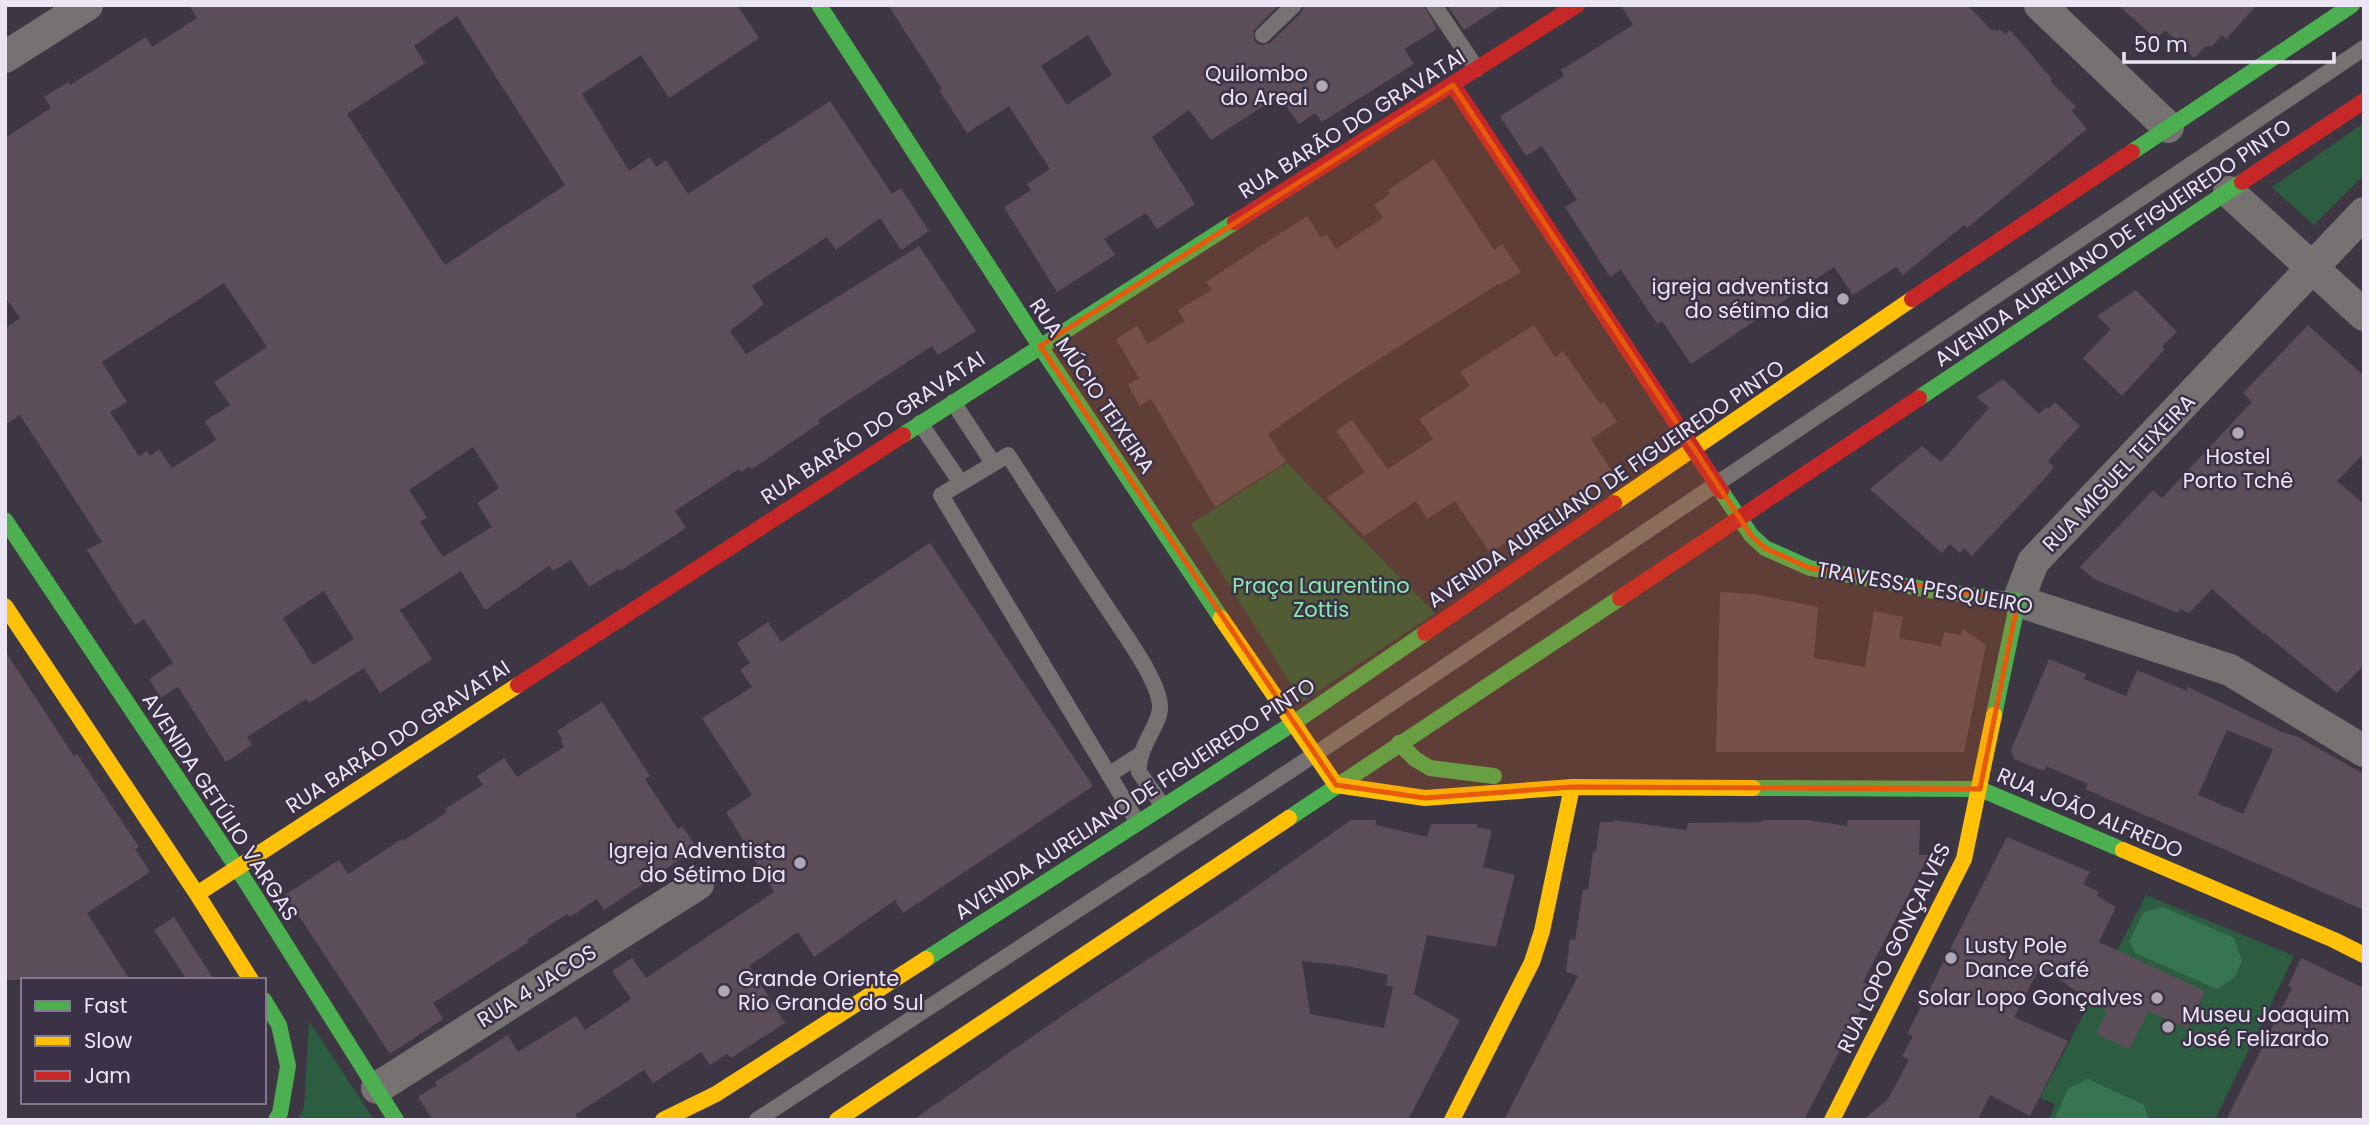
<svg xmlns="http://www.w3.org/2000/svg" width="2369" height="1125" font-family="Poppins,sans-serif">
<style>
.green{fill:#2c5d40}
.forest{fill:#377450}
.building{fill:#5c4e58;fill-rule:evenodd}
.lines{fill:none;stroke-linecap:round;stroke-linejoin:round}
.lane{stroke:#757271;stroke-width:16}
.street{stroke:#757271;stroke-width:32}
.fast{stroke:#4caf50;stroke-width:16}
.slow{stroke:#ffc107;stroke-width:16}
.jam{stroke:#c62828;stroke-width:16}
.marked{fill:#e8590c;fill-opacity:0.2;stroke:#e8590c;stroke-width:5;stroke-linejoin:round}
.poi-dot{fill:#aea8b5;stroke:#3c3247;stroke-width:2.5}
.labels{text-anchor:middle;stroke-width:5;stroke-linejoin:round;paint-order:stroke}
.poi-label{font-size:21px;fill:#ebe5f3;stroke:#3c3247;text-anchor:end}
.street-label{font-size:21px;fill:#ebe5f3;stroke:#3c3247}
.park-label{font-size:21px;fill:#88ebab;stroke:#3c3247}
</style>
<rect width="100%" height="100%" fill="#3c3742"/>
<path class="green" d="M 2364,123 L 2364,175 L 2314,225 L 2272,187 Z
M 1287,463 L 1435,613 L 1302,702 L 1191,524 Z
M 2146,895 L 2294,956 L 2215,1120 L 2049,1120 L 2055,1104 L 2040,1098 Z
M 309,1021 L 374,1120 L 297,1120 L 304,1108 Z"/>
<path class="forest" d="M 2163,907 L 2234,938 L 2242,961 L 2235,977 L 2217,989 L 2135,953 L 2129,941 L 2144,912 Z
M 2088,1079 L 2144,1105 L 2149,1120 L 2054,1120 L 2068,1089 Z"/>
<path class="building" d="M 189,5 L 737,5 L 759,38 L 669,98 L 641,55 L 582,94 L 629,171 L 650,157 L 656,167 L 666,160 L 688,194 L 830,101 L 892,194 L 901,188 L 929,231 L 901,250 L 880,218 L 836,250 L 827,237 L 752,286 L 764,304 L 730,331 L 746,354 L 919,246 L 976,331 L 938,355 L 932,346 L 818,420 L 820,423 L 752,469 L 750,466 L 741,472 L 739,469 L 675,511 L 686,528 L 620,571 L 618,569 L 589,587 L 571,560 L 553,571 L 549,566 L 485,610 L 461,571 L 400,610 L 432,659 L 380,693 L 364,668 L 309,703 L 306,699 L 247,737 L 252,745 L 226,762 L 178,687 L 161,698 L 149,679 L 173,663 L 144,619 L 135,625 L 87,550 L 102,542 L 20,415 L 5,425 L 5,328 L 20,318 L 5,297 L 5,138 L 51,108 L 44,97 L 68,82 L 70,85 L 146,37 L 152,47 L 197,18 ZM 457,16 L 565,185 L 445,265 L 347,114 L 425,63 L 414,46 ZM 224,283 L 267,347 L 214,382 L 230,405 L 205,421 L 216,440 L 172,468 L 159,449 L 150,456 L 147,451 L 139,456 L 110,412 L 127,402 L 102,362 ZM 473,447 L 499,488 L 477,503 L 492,527 L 443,557 L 420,522 L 427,517 L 409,490 ZM 324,591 L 354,639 L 313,665 L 283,618 Z
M 888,5 L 1279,5 L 1253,31 L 1255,42 L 1261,45 L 1270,43 L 1301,13 L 1304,5 L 1424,5 L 1437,29 L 1404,49 L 1414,64 L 1322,122 L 1315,113 L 1299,124 L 1279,96 L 1211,140 L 1189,110 L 1152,137 L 1195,204 L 1157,229 L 1146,213 L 1104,239 L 1115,255 L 1057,292 L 1004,207 L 1031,190 L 1027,184 L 1050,169 L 1009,106 L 967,133 L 939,90 L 942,89 ZM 1088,35 L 1112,75 L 1067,105 L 1041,66 Z
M 1447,5 L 1503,5 L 1464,30 Z
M 1621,5 L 1967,5 L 1992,31 L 1994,29 L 1997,31 L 1999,29 L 2005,34 L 2010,30 L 2052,79 L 2050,81 L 2076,107 L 2072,111 L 2087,129 L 1967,228 L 1964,225 L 1903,275 L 1896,267 L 1853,295 L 1834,267 L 1691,364 L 1662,321 L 1657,324 L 1621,270 L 1610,277 L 1565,207 L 1577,200 L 1542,146 L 1526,156 L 1500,116 L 1564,76 L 1561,70 L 1633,25 Z
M 2118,5 L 2257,5 L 2226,39 L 2222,35 L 2212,46 L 2206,46 L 2194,58 L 2165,30 L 2156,39 Z
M 1434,159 L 1494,250 L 1502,244 L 1521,272 L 1499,285 L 1498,284 L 1346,380 L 1268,434 L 1286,462 L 1215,507 L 1151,399 L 1140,406 L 1128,385 L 1139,378 L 1116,339 L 1137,326 L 1148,344 L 1185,321 L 1178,310 L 1212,290 L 1206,282 L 1307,216 L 1321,238 L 1327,235 L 1336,249 L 1383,218 L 1374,205 L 1390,194 L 1388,190 Z
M 2136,290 L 2177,332 L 2162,346 L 2165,349 L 2122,396 L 2083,358 L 2111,329 L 2097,316 Z
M 1534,325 L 1555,357 L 1563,351 L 1600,404 L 1604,402 L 1617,422 L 1591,439 L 1612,471 L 1490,553 L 1455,501 L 1427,519 L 1416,501 L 1364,536 L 1327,498 L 1365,472 L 1336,431 L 1352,420 L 1388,469 L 1433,439 L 1419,419 L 1470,386 L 1460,372 Z
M 2308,325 L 2364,376 L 2364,453 L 2337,481 L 2364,504 L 2364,665 L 2337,693 L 2264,633 L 2263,634 L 2212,589 L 2189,613 L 2180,609 L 2178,613 L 2094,579 L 2080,567 L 2153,490 L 2162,498 L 2252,402 L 2243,393 Z
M 2003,379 L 2039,414 L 2046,407 L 2048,409 L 2055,402 L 2080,426 L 2048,461 L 2054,467 L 2048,475 L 1972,556 L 1964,548 L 1960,553 L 1950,544 L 1942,553 L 1870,489 L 1922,446 L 1941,462 L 1989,408 L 1977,397 Z
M 930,543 L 1093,786 L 903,913 L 895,900 L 814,957 L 798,932 L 749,966 L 785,1023 L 731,1058 L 727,1054 L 710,1065 L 701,1052 L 653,1083 L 644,1070 L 576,1114 L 577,1120 L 433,1120 L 418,1097 L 437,1085 L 435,1082 L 508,1035 L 518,1052 L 576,1016 L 585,1030 L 631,999 L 612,971 L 632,958 L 646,978 L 774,892 L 726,812 L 752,795 L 702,718 L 752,687 L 740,670 L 750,663 L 737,643 L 768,622 L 781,642 Z
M 1720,592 L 1754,594 L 1818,607 L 1814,658 L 1865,667 L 1874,611 L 1903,617 L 1899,638 L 1941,646 L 1944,632 L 1961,635 L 1963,629 L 1986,645 L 1964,752 L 1716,752 Z
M 5,651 L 74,756 L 77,754 L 139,847 L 135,849 L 150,872 L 87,913 L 130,980 L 5,980 Z
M 2049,659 L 2086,674 L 2084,679 L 2126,696 L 2137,670 L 2187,691 L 2188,687 L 2280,731 L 2298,737 L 2364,774 L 2364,910 L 2085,789 L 2088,784 L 2046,766 L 2044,771 L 2014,759 L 2011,750 ZM 2227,730 L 2273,749 L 2243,814 L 2198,795 Z
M 602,702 L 650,776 L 645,779 L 678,829 L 682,826 L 697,848 L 604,910 L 597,899 L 570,917 L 567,914 L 527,940 L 529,942 L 433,1003 L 443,1019 L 390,1054 L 285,895 L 339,860 L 348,874 L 402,839 L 403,841 L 447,812 L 445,809 L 483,785 L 477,776 L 504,758 L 517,777 L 564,747 L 561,741 L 563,740 L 557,731 Z
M 1351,820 L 1376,820 L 1375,825 L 1427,837 L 1431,824 L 1477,824 L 1477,827 L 1492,830 L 1483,867 L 1515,875 L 1496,947 L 1427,935 L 1414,994 L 1460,1020 L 1408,1120 L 913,1120 L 1066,1013 L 1229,906 ZM 1302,961 L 1347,966 L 1388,975 L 1386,986 L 1393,987 L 1384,1028 L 1310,1014 Z
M 1614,820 L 1686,830 L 1688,823 L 1763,822 L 1763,820 L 1809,820 L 1847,826 L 1848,820 L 1920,820 L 1919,855 L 1929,855 L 1863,982 L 1873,987 L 1804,1120 L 1504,1120 L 1578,976 L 1566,972 L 1570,939 L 1575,940 L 1583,890 L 1588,890 L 1593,851 L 1596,852 L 1600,822 L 1614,822 Z
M 2007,837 L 2090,872 L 2083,884 L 2099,892 L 2097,896 L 2116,907 L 2099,942 L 2205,991 L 2188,1029 L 2148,1011 L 2130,1049 L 2096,1034 L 2107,1011 L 2040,967 L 2014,1017 L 2068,1041 L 2030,1116 L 1990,1095 L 1978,1120 L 1863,1120 L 1888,1099 L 1909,1060 L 1902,1056 L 1913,1036 L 1907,1034 Z
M 174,917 L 214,980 L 187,980 L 154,930 Z
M 2301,958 L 2364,988 L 2364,1120 L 2226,1120 L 2292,988 L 2288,986 Z"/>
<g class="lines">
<path class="lane" d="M 1434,5 L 1477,69
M 1263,35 L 1294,5
M 953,402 L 993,463
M 920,423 L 961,483
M 1110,774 L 1141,754
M 1138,823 L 941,495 L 1008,455 C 1039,503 1070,552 1102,600 C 1117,624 1160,680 1160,707 C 1161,724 1137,747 1139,772 L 1163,806
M 757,1120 L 1314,755 L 2364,48"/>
<path class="street" d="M 2040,5 L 2168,127
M 5,57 L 87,5
M 2229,192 L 2364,315
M 2364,213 L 2033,562 L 2018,601 L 2230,670 L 2364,751
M 377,1088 L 698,884"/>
<path class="fast" d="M 819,5 L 1040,346 L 1221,618
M 2132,152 L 2352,5
M 1919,398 L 2242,182
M 903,435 L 1235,222
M 1721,491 L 1751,535 L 1765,548 L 1810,568 L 1929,590 L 2018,601 L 1994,715
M 5,520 L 236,866 L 396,1120
M 1399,743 L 1415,759 L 1430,768 L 1494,776
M 1753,788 L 1980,789 L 2123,850
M 1289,818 L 1620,598
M 926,959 L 1292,724 L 1425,633
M 264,1000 L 279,1025 L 288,1066 L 280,1113 L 276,1120"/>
<path class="slow" d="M 1614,503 L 1912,299
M 5,606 L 197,894 L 251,980
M 1221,618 L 1336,785
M 1336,785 L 1425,798 L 1572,787 L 1753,788
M 2123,850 L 2334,940 L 2364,955
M 197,894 L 518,685
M 663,1120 L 716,1094 L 926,959
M 837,1120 L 1289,818
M 1452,1120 L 1532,962 L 1542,931 L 1572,787
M 1832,1120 L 1964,859 L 1994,715"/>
<path class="jam" d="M 1453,85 L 1721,491
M 2242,182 L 2364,101
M 1235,222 L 1577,5
M 1912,299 L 2132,152
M 1620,598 L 1919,398
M 1425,633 L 1614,503
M 518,685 L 903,435"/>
</g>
<path class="marked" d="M 1453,85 L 1751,535 L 1765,548 L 1810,568 L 2018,601 L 1980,789 L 1572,787 L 1425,798 L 1336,785 L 1040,346 Z"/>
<g class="poi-dot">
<circle cx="1322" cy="86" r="7"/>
<circle cx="1843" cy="299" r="7"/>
<circle cx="2238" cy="433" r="7"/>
<circle cx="800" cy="863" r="7"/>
<circle cx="1951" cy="958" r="7"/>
<circle cx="724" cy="991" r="7"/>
<circle cx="2157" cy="998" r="7"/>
<circle cx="2168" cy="1027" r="7"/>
</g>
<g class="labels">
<g class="poi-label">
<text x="1308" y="81">Quilombo<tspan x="1308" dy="24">do Areal</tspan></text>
<text x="1829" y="294">igreja adventista<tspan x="1829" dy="24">do sétimo dia</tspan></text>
<text x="2238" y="464" text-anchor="middle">Hostel<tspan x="2238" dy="24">Porto Tchê</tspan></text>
<text x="786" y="858">Igreja Adventista<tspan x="786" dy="24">do Sétimo Dia</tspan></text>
<text x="1965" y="953" text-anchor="start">Lusty Pole<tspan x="1965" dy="24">Dance Café</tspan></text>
<text x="738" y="986" text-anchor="start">Grande Oriente<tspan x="738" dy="24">Rio Grande do Sul</tspan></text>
<text x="2143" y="1005">Solar Lopo Gonçalves</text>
<text x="2182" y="1022" text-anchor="start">Museu Joaquim<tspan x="2182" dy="24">José Felizardo</tspan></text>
</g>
<g class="street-label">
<text transform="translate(1352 124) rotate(-32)" y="7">RUA BARÃO DO GRAVATAI</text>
<text transform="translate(2113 243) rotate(-34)" y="7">AVENIDA AURELIANO DE FIGUEIREDO PINTO</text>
<text transform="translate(1092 386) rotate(56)" y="7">RUA MÚCIO TEIXEIRA</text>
<text transform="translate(873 428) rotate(-33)" y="7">RUA BARÃO DO GRAVATAI</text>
<text transform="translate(2119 473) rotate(-46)" y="7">RUA MIGUEL TEIXEIRA</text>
<text transform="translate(1606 484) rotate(-34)" y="7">AVENIDA AURELIANO DE FIGUEIREDO PINTO</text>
<text transform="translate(1925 588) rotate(10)" y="7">TRAVESSA PESQUEIRO</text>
<text transform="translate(398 737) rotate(-33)" y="7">RUA BARÃO DO GRAVATAI</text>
<text transform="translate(1135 799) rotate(-33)" y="7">AVENIDA AURELIANO DE FIGUEIREDO PINTO</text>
<text transform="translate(220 807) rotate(57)" y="7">AVENIDA GETÚLIO VARGAS</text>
<text transform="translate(2090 813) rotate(23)" y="7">RUA JOÃO ALFREDO</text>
<text transform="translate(1894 948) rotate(-64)" y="7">RUA LOPO GONÇALVES</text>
<text transform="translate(537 986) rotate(-32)" y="7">RUA 4 JACOS</text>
</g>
<g class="park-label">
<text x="1321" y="593">Praça Laurentino<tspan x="1321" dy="24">Zottis</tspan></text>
</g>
</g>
<rect width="2369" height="1125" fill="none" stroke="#ebe5f3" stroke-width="14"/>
<rect x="21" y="978" width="245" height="126" fill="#3c3247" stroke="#827a8c" stroke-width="2"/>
<rect x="35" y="1001" width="35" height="10" fill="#4caf50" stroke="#827a8c" stroke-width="2"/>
<text x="84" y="1013" font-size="21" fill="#ebe5f3">Fast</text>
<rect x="35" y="1036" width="35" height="10" fill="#ffc107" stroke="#827a8c" stroke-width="2"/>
<text x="84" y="1048" font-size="21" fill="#ebe5f3">Slow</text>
<rect x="35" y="1071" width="35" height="10" fill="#c62828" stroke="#827a8c" stroke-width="2"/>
<text x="84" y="1083" font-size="21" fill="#ebe5f3">Jam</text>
<path d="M2124 52v10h210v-10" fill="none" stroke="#ebe5f3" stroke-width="3.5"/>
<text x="2134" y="52" font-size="21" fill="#ebe5f3" stroke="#3c3247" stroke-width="5" paint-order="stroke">50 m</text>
</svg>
